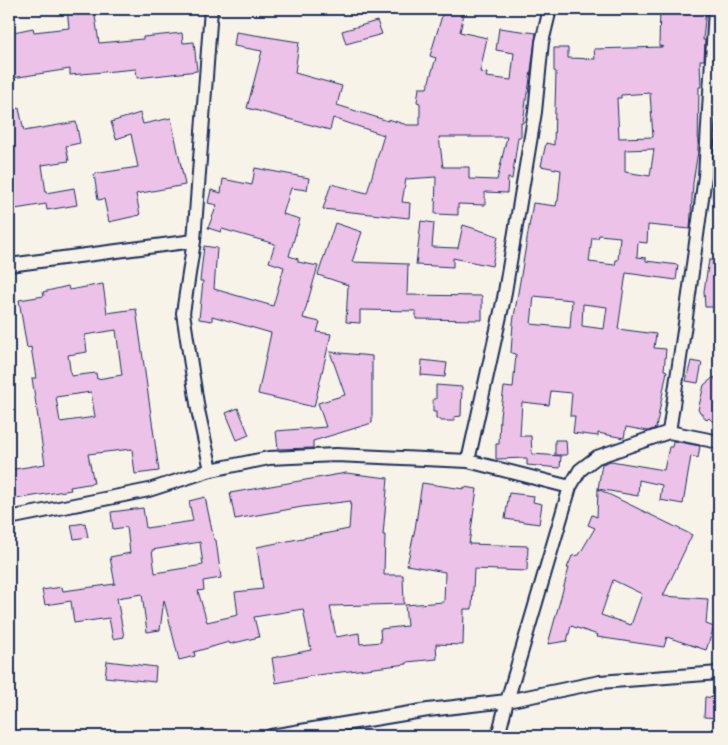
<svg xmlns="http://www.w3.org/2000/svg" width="728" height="745" font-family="'Comic Neue',sans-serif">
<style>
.building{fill:#ecc2e9;stroke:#1b2f5e;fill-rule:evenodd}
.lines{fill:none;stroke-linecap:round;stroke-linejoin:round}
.minor-casing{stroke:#1b2f5e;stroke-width:16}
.minor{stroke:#f7f3e8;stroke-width:12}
</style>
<rect width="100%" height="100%" fill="#f7f3e8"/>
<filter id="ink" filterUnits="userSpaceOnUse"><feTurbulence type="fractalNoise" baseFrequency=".02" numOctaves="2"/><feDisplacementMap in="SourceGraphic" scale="10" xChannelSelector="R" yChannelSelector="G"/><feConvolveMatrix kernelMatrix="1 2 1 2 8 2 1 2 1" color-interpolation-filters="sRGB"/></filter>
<g filter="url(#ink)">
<path class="building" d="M 67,9 L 94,9 L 99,43 L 143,39 L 143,37 L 182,33 L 183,43 L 194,42 L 197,71 L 137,78 L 136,69 L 70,75 L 70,69 L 12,78 L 9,60 L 9,33 L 33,28 L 34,32 L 69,28 Z
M 444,9 L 465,9 L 460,32 L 487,38 L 480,72 L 487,73 L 486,77 L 511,80 L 514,53 L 496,50 L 499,28 L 536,33 L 528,93 L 527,93 L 523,123 L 521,123 L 521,137 L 518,137 L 512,179 L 508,178 L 507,193 L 485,192 L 485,205 L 458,204 L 458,215 L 435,214 L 436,177 L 406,179 L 402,202 L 410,203 L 409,218 L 323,209 L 331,184 L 367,193 L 384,135 L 333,118 L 330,130 L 247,108 L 262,51 L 234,46 L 236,32 L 299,42 L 295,73 L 342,86 L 337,105 L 388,121 L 388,119 L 407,125 L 420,125 L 420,103 L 417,102 L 419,88 L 427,88 L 436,58 L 430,56 ZM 439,137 L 507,137 L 497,180 L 469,179 L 469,167 L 443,167 Z
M 660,9 L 706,9 L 703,40 L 705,40 L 704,60 L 700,60 L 701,87 L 699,87 L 698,151 L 693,183 L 690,229 L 648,225 L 647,243 L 638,242 L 637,257 L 646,258 L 646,261 L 678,265 L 676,280 L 626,273 L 618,329 L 656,334 L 654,348 L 666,349 L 664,370 L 667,371 L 656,428 L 648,431 L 626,427 L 624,438 L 598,433 L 598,436 L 573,433 L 575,416 L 570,416 L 572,393 L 551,391 L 549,405 L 522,402 L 520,436 L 531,436 L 532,454 L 561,456 L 560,468 L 527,465 L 527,458 L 496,459 L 496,444 L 499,444 L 500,416 L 504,387 L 513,388 L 516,354 L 511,353 L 513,323 L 533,203 L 556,206 L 557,201 L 558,201 L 561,170 L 541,166 L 546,143 L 554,145 L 556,72 L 554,71 L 554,48 L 568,48 L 568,58 L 595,59 L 594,49 L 664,47 L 659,46 ZM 650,93 L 653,137 L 619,138 L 617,98 L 621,98 L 621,95 ZM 654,149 L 650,176 L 625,172 L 625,150 ZM 599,235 L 620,237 L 618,260 L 616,260 L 615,265 L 589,262 L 592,238 L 598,238 ZM 534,296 L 572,300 L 570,328 L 531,324 ZM 583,304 L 607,307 L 604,329 L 582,326 Z
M 377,21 L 382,34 L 346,44 L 342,31 Z
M 19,108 L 24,131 L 76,122 L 80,143 L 66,146 L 69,161 L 42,165 L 46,193 L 74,188 L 77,205 L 47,210 L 46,204 L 9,210 L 9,110 Z
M 140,113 L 143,124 L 171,118 L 185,185 L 136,194 L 140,215 L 109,222 L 104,199 L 98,200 L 94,174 L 138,167 L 131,134 L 116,139 L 111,122 Z
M 716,129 L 719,130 L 719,152 L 715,152 Z
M 255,168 L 309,178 L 307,190 L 291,188 L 283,214 L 300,219 L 289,256 L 298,259 L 298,262 L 318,266 L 303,318 L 320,322 L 317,332 L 331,334 L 314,407 L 258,394 L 271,333 L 212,316 L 212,321 L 199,319 L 203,281 L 200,281 L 204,246 L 217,248 L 214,289 L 273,306 L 284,267 L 269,262 L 275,244 L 222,229 L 221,232 L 208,228 L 217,205 L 208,203 L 211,190 L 221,193 L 223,179 L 252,185 Z
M 421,221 L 434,223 L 432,247 L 458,248 L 463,225 L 498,236 L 492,266 L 453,258 L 453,267 L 416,265 Z
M 335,223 L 362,232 L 352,262 L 408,264 L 407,295 L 482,296 L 482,320 L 416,319 L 416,311 L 360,310 L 360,323 L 346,322 L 348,285 L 318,275 Z
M 709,260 L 715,260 L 716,279 L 719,280 L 719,293 L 716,293 L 716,307 L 705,307 L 704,291 Z
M 103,284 L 107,313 L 136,309 L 159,471 L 135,474 L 132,449 L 88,454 L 94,483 L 70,487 L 71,490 L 9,500 L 9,470 L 45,464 L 32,378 L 36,378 L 31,347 L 27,348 L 19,300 L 44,296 L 43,292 L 68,286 L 69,290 ZM 116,330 L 122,375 L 97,379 L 96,373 L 71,376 L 68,355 L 87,352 L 85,335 ZM 91,392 L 95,417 L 60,422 L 56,397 Z
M 330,352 L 372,356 L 372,423 L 313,441 L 313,448 L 278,449 L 276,431 L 326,427 L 318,403 L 345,395 Z
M 422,360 L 447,363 L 445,377 L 421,375 Z
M 691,361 L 702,363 L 698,383 L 686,381 Z
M 714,377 L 719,385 L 719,428 L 709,418 L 707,420 L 698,410 L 704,385 Z
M 436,385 L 462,387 L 461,416 L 454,417 L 454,421 L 440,421 L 440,419 L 436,419 L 436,412 L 433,412 L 433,399 L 436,399 Z
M 238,408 L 249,435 L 237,440 L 226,413 Z
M 555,440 L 566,440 L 567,455 L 555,455 Z
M 673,441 L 700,446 L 698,458 L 691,456 L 683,504 L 660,500 L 662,485 L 639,480 L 638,496 L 598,489 L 602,464 L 611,461 L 664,470 L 669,447 L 672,447 Z
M 346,473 L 388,478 L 383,535 L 385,535 L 384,575 L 403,575 L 404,604 L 330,606 L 336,637 L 359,633 L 360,644 L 381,642 L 380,629 L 407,626 L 405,605 L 444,602 L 445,572 L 407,565 L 415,529 L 422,483 L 464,489 L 464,487 L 477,489 L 469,544 L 528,546 L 527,571 L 474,569 L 472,609 L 464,609 L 463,645 L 436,644 L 437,659 L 407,662 L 407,664 L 317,675 L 276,683 L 272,658 L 311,650 L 303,609 L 254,617 L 259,637 L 230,644 L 229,642 L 194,652 L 195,656 L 179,660 L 164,600 L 160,630 L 147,632 L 142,594 L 117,598 L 124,637 L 113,639 L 109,618 L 74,623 L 71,601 L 45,605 L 42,590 L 62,587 L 63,591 L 115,584 L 110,557 L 130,553 L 127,527 L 113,529 L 111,512 L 143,508 L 146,528 L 193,521 L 189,501 L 205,497 L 214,540 L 216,540 L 221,578 L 203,581 L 204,590 L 198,591 L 207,622 L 238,615 L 235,592 L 263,589 L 257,547 L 349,529 L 351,501 L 302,507 L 235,519 L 230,493 ZM 200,542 L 203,565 L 155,573 L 152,550 Z
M 598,489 L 692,535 L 663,596 L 708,599 L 706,624 L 714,627 L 706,650 L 667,637 L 664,647 L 597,637 L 598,635 L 571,626 L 567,641 L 548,644 L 569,568 L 567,568 L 572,556 L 579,555 L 595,528 L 588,525 L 592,515 L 597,517 ZM 613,580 L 642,594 L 631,625 L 601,615 Z
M 509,493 L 534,496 L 533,502 L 542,504 L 539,524 L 505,519 Z
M 85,523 L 88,537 L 74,539 L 71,525 Z
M 107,661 L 156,667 L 155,682 L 105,677 Z
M 705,697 L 719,698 L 719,718 L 704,717 Z"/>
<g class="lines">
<defs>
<path id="minor" d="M 9,265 L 194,241
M 669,432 L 685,324 L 705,176 L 715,9
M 468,461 L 504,298 L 535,112 L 542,42 L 550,9
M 211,470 L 198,410 L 183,313 L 194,241 L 211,9
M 9,518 L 149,490 L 211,470 L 269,458 L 336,455 L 468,461 L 570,487
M 271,736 L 428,710 L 507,701 L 600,682 L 719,673
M 498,736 L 507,701 L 570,487 L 580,470 L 597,457 L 669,432 L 719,442"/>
</defs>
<use href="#minor" class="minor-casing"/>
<use href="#minor" class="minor"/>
</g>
</g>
<rect width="728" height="745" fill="none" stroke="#f7f3e8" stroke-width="30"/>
<rect x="15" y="15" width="698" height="715" fill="none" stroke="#1b2f5e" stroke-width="2" filter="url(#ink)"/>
</svg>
